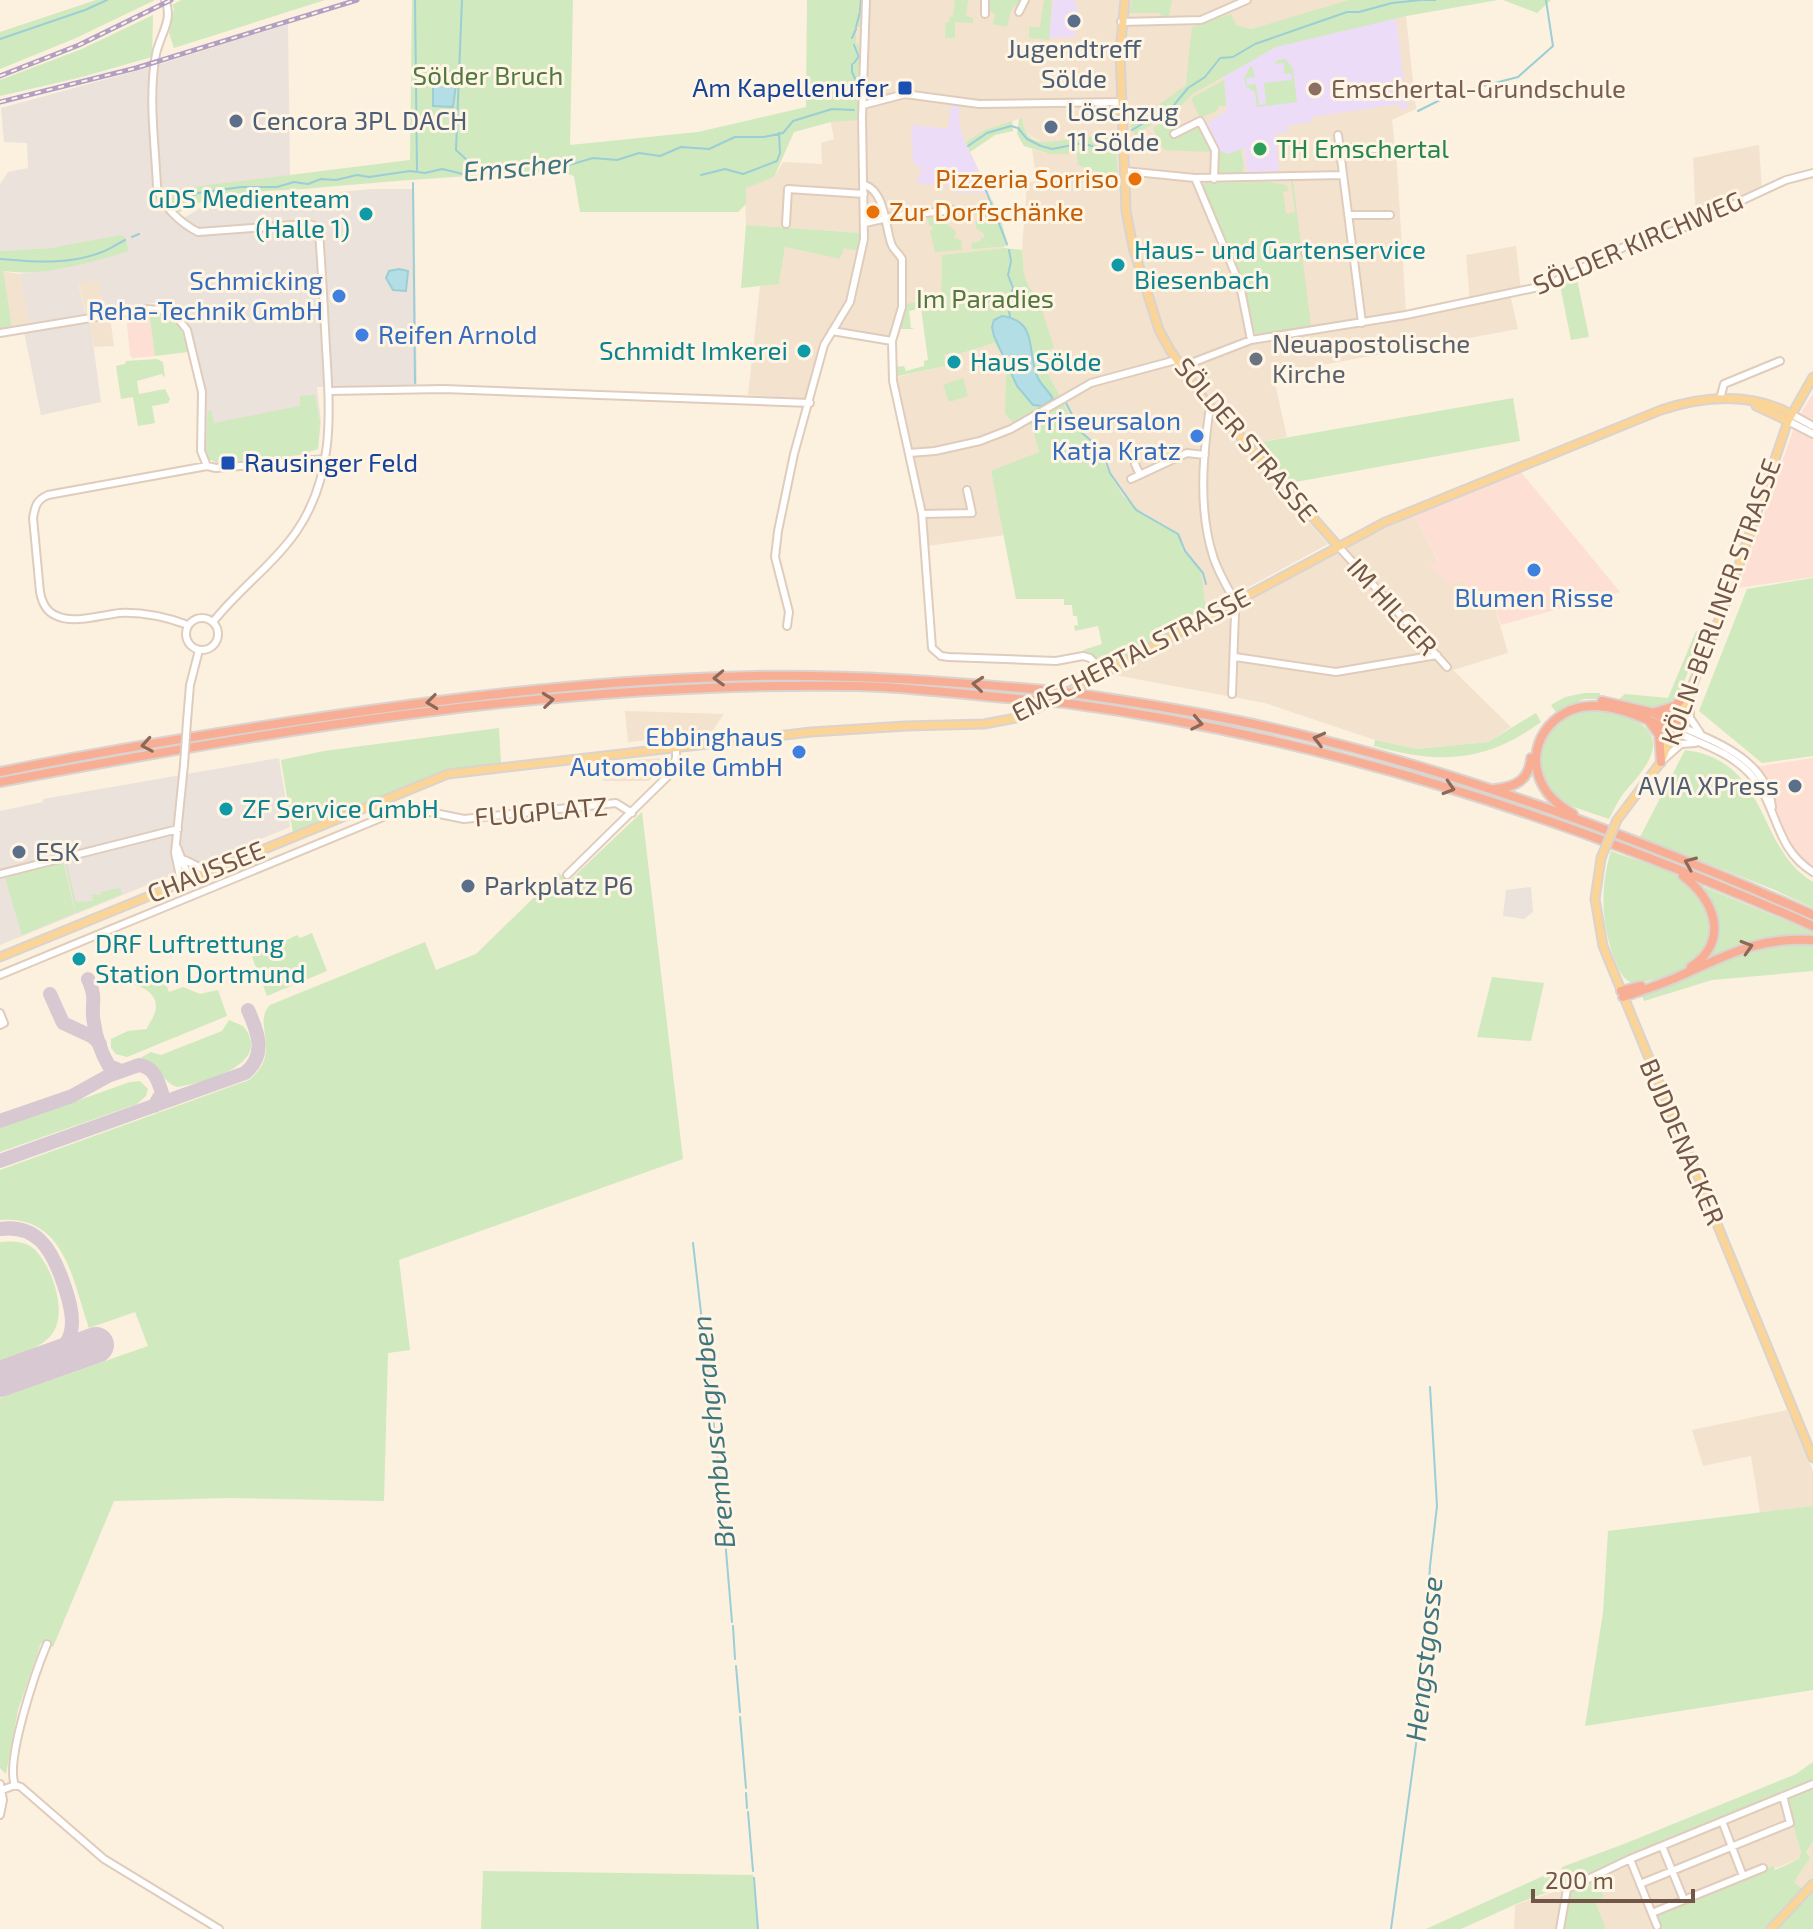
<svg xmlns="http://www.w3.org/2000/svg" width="1813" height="1929" font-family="'Exo 2',sans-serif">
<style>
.residential{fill:#f3e2ce}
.commercial{fill:#fddfd3}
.industrial{fill:#eae2db}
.education{fill:#eddcf8}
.green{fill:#d0e9be}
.water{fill:#b4dee5;stroke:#9bced6;stroke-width:2}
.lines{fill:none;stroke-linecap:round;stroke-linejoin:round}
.stream{stroke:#9bced6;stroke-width:2}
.taxiway{stroke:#d8c8d2;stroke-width:14}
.runway{stroke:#d8c8d2;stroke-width:36}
.minor-casing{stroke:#e0ccbc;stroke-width:10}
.major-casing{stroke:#dad3cf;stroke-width:11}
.highway-casing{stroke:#dad3cf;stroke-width:12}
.minor{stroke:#fff;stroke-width:6}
.major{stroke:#fbd597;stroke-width:7}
.highway{stroke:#f7ae95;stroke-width:8}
.rail-casing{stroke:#b39fc4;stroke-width:5}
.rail{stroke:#fff5e5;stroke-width:2;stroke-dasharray:6;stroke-linecap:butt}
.minor-bridge-casing{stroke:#e0ccbc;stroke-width:10;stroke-linecap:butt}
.major-bridge-casing{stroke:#dad3cf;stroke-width:11;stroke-linecap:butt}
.highway-bridge-casing{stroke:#dad3cf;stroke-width:12;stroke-linecap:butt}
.minor-bridge{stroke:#fff;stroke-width:6}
.major-bridge{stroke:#fbd597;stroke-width:7}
.highway-bridge{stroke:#f7ae95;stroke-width:8}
.oneway{stroke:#8d6857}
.service-dot{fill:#5c6f8a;stroke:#fff5e5;stroke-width:3}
.transit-dot{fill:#1a4fb4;stroke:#fff5e5;stroke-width:3}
.education-dot{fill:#8d6e63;stroke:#fff5e5;stroke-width:3}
.leisure-dot{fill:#2e9e5b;stroke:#fff5e5;stroke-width:3}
.food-dot{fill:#e8710a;stroke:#fff5e5;stroke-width:3}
.culture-dot{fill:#0f9aa8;stroke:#fff5e5;stroke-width:3}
.shop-dot{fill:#3f7fe0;stroke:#fff5e5;stroke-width:3}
.worship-dot{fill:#6b7280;stroke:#fff5e5;stroke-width:3}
.labels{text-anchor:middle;stroke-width:6;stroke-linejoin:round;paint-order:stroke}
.service-label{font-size:26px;fill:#4e5e75;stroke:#fff5e5;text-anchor:start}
.park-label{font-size:26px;fill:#517840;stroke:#fff5e5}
.transit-label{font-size:26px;fill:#164399;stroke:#fff5e5;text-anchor:end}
.education-label{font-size:26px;fill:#785e54;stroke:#fff5e5;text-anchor:start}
.leisure-label{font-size:26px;fill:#27864d;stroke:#fff5e5;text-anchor:start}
.food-label{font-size:26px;fill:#c56008;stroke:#fff5e5;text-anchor:end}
.culture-label{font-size:26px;fill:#0d838f;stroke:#fff5e5;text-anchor:start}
.street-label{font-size:26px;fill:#725647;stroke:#fff5e5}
.shop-label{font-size:26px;fill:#366cbe;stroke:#fff5e5;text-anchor:end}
.worship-label{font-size:26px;fill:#5b616d;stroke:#fff5e5;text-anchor:start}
.water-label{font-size:28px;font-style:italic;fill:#3f757f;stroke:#fff5e5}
</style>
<rect width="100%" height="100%" fill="#fcf0df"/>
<path class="residential" d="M 807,0 L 1354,0 L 1251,29 L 1236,25 L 1178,94 L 1180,107 L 1193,94 L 1276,47 L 1333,30 L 1406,16 L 1416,109 L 1392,120 L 1397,166 L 1406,314 L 1470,303 L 1466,255 L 1516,246 L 1521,291 L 1510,294 L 1518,329 L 1273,374 L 1287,437 L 1256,443 L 1244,450 L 1328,544 L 1210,608 L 1206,608 L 1203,585 L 1183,551 L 1179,533 L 1148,518 L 1123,496 L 1096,450 L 1074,423 L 1044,366 L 1047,354 L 1038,297 L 1029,287 L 1024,274 L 1022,250 L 1027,182 L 1054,180 L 1053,173 L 1036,175 L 1032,149 L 1050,154 L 1054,142 L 1044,143 L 1030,136 L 1023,129 L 1022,118 L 985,130 L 966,142 L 1001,220 L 1004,248 L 942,255 L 941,296 L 907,304 L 896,339 L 830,328 L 821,345 L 809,399 L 748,395 L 760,286 L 779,283 L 785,247 L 840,259 L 843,247 L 860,233 L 746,225 L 745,188 L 774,177 L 783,162 L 822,164 L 821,143 L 834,139 Z
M 1759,145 L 1762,191 L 1696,222 L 1693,158 Z
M 2,271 L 19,274 L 31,323 L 12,327 Z
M 98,279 L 106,318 L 110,317 L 114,346 L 94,347 L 89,315 L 86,315 L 78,282 Z
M 994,343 L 1006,362 L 1005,414 L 1013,423 L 1030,421 L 1039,452 L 991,472 L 1005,535 L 927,546 L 889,379 L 949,365 L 943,355 L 955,352 L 957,355 Z
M 1414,515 L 1438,562 L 1430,565 L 1465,581 L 1494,604 L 1508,653 L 1453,670 L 1511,727 L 1488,742 L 1417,749 L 1375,740 L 1265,703 L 1109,674 L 1350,544 Z
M 625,711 L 724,714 L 713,730 L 702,735 L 628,742 Z
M 660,758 L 660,772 L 648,781 L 603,781 L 602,763 Z
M 1787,1410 L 1813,1471 L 1813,1506 L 1760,1513 L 1751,1456 L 1703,1466 L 1692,1430 Z
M 1785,1797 L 1801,1852 L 1799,1859 L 1654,1914 L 1661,1929 L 1606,1929 L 1595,1901 L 1604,1897 L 1597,1878 Z
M 1813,1841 L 1813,1879 L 1804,1890 L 1794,1882 L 1810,1858 L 1806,1854 Z
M 1559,1890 L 1569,1891 L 1562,1929 L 1514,1929 L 1515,1905 Z"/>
<path class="commercial" d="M 149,313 L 155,356 L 133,358 L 130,355 L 126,315 Z
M 1813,394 L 1813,577 L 1738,588 L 1797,419 Z
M 1521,472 L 1620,592 L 1501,625 L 1494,604 L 1472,609 L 1465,581 L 1449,584 L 1429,565 L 1438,561 L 1414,515 Z
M 1813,758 L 1813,878 L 1795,865 L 1778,839 L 1747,768 Z"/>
<path class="industrial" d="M 288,24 L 290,176 L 168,203 L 184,218 L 207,204 L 373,189 L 414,189 L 417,386 L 317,387 L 321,422 L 318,449 L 299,455 L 216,463 L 209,459 L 206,451 L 206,396 L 186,321 L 159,302 L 104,311 L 98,279 L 78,283 L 87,321 L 90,321 L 101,402 L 41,415 L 24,332 L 32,330 L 19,274 L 68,268 L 129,250 L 125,237 L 51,248 L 0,251 L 0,184 L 8,172 L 28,168 L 27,143 L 4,142 L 1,108 L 151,67 Z
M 279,758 L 290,827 L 0,945 L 0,811 L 43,802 L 43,799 Z
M 1531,887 L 1533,912 L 1524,919 L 1503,916 L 1506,890 Z"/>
<path class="education" d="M 1053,0 L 1075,0 L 1074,5 L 1078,6 L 1077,15 L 1080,15 L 1075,37 L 1049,38 Z
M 1396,18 L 1407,109 L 1402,110 L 1399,104 L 1312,117 L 1311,122 L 1287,126 L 1288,132 L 1276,134 L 1279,171 L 1247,173 L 1245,148 L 1229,154 L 1217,150 L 1206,124 L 1227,110 L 1224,75 L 1276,47 Z
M 951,106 L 959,106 L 959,122 L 963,138 L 989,193 L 955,193 L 954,186 L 916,183 L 922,169 L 913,162 L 911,125 L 948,129 Z"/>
<path class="green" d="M 96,0 L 155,0 L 76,38 L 0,69 L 0,32 Z
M 181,0 L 325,0 L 174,48 L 169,33 L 174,8 L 172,5 Z
M 412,0 L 573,0 L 570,145 L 698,132 L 806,107 L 807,0 L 862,0 L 861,27 L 856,27 L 856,44 L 860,45 L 858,120 L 831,122 L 794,132 L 774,177 L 746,188 L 746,204 L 738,212 L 580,212 L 574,176 L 559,171 C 473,175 388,181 303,189 C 262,192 213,190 178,213 L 161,191 L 410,160 Z
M 955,0 L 968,0 L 966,16 L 973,18 L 973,23 L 955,22 L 955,38 L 945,38 L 946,22 L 950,22 L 949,17 L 953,16 Z
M 987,0 L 1022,0 L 1011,10 L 1007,27 L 993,24 L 995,15 L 986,7 Z
M 1044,0 L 1052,0 L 1049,40 L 1029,38 L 1029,27 L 1040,27 Z
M 1132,0 L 1172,0 L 1169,16 L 1161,16 L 1160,13 L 1129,13 Z
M 1349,0 L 1498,0 L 1406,16 L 1276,47 L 1193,94 L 1180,107 L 1135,135 L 1131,129 L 1131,125 L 1186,85 L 1192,27 L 1231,14 L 1236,25 L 1251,29 Z
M 1503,0 L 1551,0 L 1537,13 Z
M 153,15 L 152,57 L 82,77 L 0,96 L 0,80 L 82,49 Z
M 1286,59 L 1293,69 L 1297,102 L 1257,107 L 1255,92 L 1246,86 L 1244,78 L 1250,67 L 1258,64 L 1252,67 L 1255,77 L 1246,78 L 1247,85 L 1256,84 L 1259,105 L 1266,104 L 1264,83 L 1292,80 L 1291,73 L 1284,74 L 1284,63 L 1275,64 L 1277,60 Z
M 1224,80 L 1226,106 L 1219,106 L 1216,111 L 1200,118 L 1192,101 L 1193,97 Z
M 1022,118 C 1025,153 1056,140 1079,138 C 1089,136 1101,137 1111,137 L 1116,143 L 1118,180 L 1101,181 L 1101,173 L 1078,165 L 1077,154 L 1050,154 L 1024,146 L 1017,134 L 1019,119 Z
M 1168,119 L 1174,131 L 1200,127 L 1213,152 L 1164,150 L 1153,128 Z
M 1012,121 L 1013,131 L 995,135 L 970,152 L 966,142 L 985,130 Z
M 1241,149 L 1244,167 L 1242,174 L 1217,174 L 1217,150 L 1229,154 Z
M 1291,181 L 1293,181 L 1311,327 L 1258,334 L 1253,332 L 1242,280 L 1203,186 L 1204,183 L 1269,182 L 1287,185 L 1288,191 L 1283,192 L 1286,214 L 1295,212 Z
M 992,200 L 1001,220 L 1008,246 L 972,249 L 971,243 L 981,241 L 981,237 L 984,239 L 984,234 L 976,228 L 976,210 L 966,211 Z
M 927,213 L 941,214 L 945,219 L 942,220 L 942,224 L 947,224 L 956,232 L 954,238 L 961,240 L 962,250 L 935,252 L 930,231 L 933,230 L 932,226 L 929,226 Z
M 746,225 L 860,233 L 858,251 L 844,248 L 840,259 L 785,247 L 779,284 L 741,288 Z
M 121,235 L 125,237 L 129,251 C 88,263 46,277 3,271 L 12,327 L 0,329 L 0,251 L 51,248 Z
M 1004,248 L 1022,250 L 1024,274 L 1029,287 L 1038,297 L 1054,348 L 1046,351 L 1044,366 L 1074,423 L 1096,449 L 1123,496 L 1148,517 L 1179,533 L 1183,551 L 1201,571 L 1206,608 L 1190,616 L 1191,619 L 1110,664 L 1083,653 L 1083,650 L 1102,644 L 1098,626 L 1075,631 L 1074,626 L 1078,625 L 1077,616 L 1073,616 L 1072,605 L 1064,605 L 1064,599 L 1016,599 L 991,471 L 1039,452 L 1030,421 L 1057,402 L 1013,423 L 1005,414 L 1006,362 L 994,343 L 956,355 L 955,353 L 943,355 L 950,365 L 894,377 L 895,367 L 904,366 L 906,371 L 924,366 L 924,361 L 928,360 L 921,308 L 909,311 L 911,328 L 915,329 L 899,329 L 907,304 L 941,295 L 942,255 Z
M 1576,274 L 1589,337 L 1571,340 L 1560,285 Z
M 149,313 C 175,315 183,327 188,352 L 155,356 Z
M 157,359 L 163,362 L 165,378 L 162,374 L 137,381 L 139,394 L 165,389 L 170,399 L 168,403 L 152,406 L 155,423 L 138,426 L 133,397 L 121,399 L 116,366 L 125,364 L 126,361 Z
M 963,378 L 968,396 L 949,402 L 943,385 Z
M 315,395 L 320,422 L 318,449 L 299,455 L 219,463 L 209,459 L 206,451 L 208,411 L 211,410 L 214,423 L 300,406 L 300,396 Z
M 1513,398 L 1520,441 L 1290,483 L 1256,443 Z
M 1813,578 L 1813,756 L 1762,763 L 1699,711 L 1747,589 Z
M 1696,631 L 1704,633 L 1677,699 C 1660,715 1638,705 1618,700 L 1625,694 L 1668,698 Z
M 1584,693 L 1600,693 L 1600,699 L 1584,699 L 1556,712 L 1551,705 L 1565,697 Z
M 1590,708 C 1623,713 1674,725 1644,768 C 1637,779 1628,787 1621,797 C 1616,804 1613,812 1609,819 L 1562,803 L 1542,780 L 1538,765 L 1543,739 L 1561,717 Z
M 1536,713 L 1541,722 C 1485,763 1439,764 1374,746 L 1375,740 L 1417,749 L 1488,742 Z
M 499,728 L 501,763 L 457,769 L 429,777 L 293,833 L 281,760 L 324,751 Z
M 1685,750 C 1771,761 1755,848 1813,882 L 1813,908 L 1775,890 L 1640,837 Z
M 642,812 L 683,1159 L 399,1260 L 410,1350 L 388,1353 L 384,1501 L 229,1498 L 114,1501 L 53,1647 L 41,1643 L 18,1710 L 6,1774 L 0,1768 L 0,1398 L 148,1346 L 135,1312 L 89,1328 C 72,1279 65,1215 0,1220 L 0,1170 L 249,1080 C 284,1052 251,1024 270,1005 L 425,942 L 436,970 L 476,954 L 559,873 L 568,882 Z
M 1611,851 C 1634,861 1665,865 1685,881 C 1699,891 1707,906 1710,922 C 1716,964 1665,981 1632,983 C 1621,978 1619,969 1614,958 C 1601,922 1600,888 1611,851 Z
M 77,858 L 78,861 L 67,864 L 76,902 L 93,901 L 92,894 L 101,895 L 101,892 L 120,888 L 122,894 L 76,913 L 65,861 Z
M 63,862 L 75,913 L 22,935 L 5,878 Z
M 1697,884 L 1813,932 L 1813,937 C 1772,934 1737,945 1701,963 C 1718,938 1720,905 1697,884 Z
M 312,933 L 327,971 L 267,996 L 252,957 L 297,935 L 300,938 Z
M 1798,943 L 1813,946 L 1813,971 L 1712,980 L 1644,1001 L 1641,993 L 1677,982 L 1758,948 Z
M 162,973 L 169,992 L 183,987 L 200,994 L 218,990 L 227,1016 L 127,1057 L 116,1054 L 111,1048 L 111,1039 L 128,1031 L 147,1029 C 148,1024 153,1020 155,1012 C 160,995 144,987 132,984 Z
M 1492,977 L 1544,983 L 1531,1041 L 1477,1037 Z
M 229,1020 L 243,1026 C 275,1064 204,1083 177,1087 C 160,1081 159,1062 140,1058 L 151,1052 L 161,1055 L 222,1031 Z
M 140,1081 L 148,1089 L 146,1096 L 137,1104 L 0,1152 L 0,1128 L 130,1082 Z
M 0,1242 C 10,1241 21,1241 30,1246 C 51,1260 67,1310 54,1331 C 43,1349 19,1353 0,1360 Z
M 1813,1506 L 1813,1690 L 1585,1726 L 1603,1613 L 1608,1531 Z
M 1813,1762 L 1813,1780 L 1630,1855 L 1566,1886 L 1561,1871 L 1562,1867 L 1624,1844 L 1796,1774 Z
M 1813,1787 L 1813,1841 L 1806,1853 L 1810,1858 L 1794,1882 L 1804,1890 L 1766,1929 L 1661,1929 L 1654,1914 L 1773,1866 L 1775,1870 L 1799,1859 L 1801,1852 L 1785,1797 Z
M 483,1871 L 753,1875 L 758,1929 L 481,1929 Z
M 1552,1872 L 1556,1873 L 1561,1887 L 1516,1904 L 1461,1929 L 1426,1929 Z
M 1596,1878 L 1604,1897 L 1595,1901 L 1606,1929 L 1562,1929 L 1569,1891 Z
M 1813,1885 L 1813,1929 L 1772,1929 Z"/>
<path class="water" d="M 458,70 L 453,107 L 433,106 L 433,75 Z
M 399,269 L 408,271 L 406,291 L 393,290 L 386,278 L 389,271 Z
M 1002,316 C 1040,321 1026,355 1038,378 C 1041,385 1049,391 1053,399 L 1042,406 L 1033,405 L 1017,386 L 994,336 L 992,327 L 994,320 Z"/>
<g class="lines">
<path class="stream" d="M 415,0 L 417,170
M 462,0 L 456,150 L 469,162 L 482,167
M 1423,0 L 1435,0
M 860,10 L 861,0
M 856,27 L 860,12
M 852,38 L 856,29
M 0,39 L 85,10 L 107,0
M 854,45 L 858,55
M 854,63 L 859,56
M 852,64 L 852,71
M 852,72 L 857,83
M 1491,84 L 1518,77 L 1553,46 L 1546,0
M 857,87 L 858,84
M 1418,111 L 1450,95 L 1487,85
M 1132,130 L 1174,105 L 1188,88 L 1205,77 L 1220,58 L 1233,57 L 1255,44 L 1347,12 L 1359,12 L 1392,3 L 1421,0
M 968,146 L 987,133 L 1011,126 L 1018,128 L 1027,139 L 1041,146 L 1052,149 L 1083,143 L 1100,149 L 1115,142
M 701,175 L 725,169 L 743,174 L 777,161 L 780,153 L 779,133
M 413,183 L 415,383
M 983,183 L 1007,244
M 175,206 L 198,193 L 241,187 L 277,187 L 294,182 L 308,184 L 321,179 L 336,180 L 357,175 L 369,177 L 410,171 L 425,173 L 442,169 L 463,174 L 479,169 L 510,169 L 534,163 L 559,168 L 593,158 L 617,160 L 639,153 L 660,156 L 681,147 L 709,149 L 735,137 L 764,137 L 783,133 L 793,121 L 832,109 L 854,110
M 132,237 L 139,234
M 1009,250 L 1011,261 L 1008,275 L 1013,288 L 1008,304 L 1010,317
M 0,259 C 34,262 70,265 102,252 C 110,249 117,244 125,240
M 1066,403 L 1081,432 L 1102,450 L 1110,473 L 1136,510 L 1178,534 L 1185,551 L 1203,573 L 1206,584
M 693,1243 L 720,1479 L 732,1622
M 733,1626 L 735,1659
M 736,1666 L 740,1712
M 740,1717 L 746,1788
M 746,1793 L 747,1808
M 748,1812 L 753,1871
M 754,1878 L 758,1929
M 1391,1929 L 1422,1700 L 1430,1566 L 1437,1506 L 1430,1387"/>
<path class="taxiway" d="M 88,979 C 98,1001 90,1004 94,1023 C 96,1038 102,1054 109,1066 L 121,1071
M 50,994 L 63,1023 L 93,1037 L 100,1044
M 0,1121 L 72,1096 L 108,1076 L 139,1065 C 154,1067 158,1080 162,1093 L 154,1106
M 0,1161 L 245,1073 C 267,1055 258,1032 248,1010
M 0,1229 C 37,1224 51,1249 62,1279 C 75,1315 82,1345 40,1365"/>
<path class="runway" d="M 0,1379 L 96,1345"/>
<defs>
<path id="minor" d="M 165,0 C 174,19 160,35 156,54 C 148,96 155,143 157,186 C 160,205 182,224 198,232 L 308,224 L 315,226 L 319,232 C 322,271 324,310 326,348 C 330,413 335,476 296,532 C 273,565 239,589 213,622
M 985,0 L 985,14
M 1019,12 L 1025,0
M 1121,22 L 1201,20 L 1247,0
M 863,105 L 905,94 L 979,104 L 1122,102
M 1174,134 L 1200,121 L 1215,150 L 1214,179
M 1338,135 L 1362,323
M 1341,156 L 1349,148 L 1378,149
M 1125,171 L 1195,178 L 1240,285 L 1251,340
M 1195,178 L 1343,175
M 865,185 C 885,192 885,225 891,243 C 893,250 898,252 902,259 L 902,307 L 892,341 L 893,381 L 922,514 L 932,648 L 941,656 L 949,657 L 1056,661 L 1083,656 L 1090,658 L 1105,673
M 1348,215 L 1390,215
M 865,223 L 896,216 L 955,210
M 786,224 L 788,189 L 864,194
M 1305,253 L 1353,255
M 832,331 L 892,341
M 0,333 L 145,309 L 163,310 L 176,316 L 187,330 L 202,392 L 201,451 L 207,466 L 216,468 L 326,459
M 1181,367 L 1251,340 L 1406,315 L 1548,285 L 1626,246 L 1685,227 L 1786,180 L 1813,173
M 329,391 L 444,389 L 810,403
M 1720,399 L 1724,384 L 1780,361
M 1210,406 C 1203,456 1198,508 1213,556 C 1218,572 1227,587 1235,601
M 1791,414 L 1813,426
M 1788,421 L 1813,434
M 909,453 L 935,451 L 980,441 L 1011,429 L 1091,383 L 1176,360
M 1135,464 L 1140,475
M 1131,479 L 1187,453 L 1205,455
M 922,514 L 972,513 L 967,490
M 1338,546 L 1447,667
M 1232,603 L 1235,614 L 1232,694
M186 634a16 16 0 1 1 32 0a16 16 0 1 1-32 0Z
M 188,625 C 166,617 143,612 120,613 C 101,615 74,624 57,616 C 46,612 42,603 40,592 L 33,518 C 35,507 36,500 48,495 L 207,466
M 787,626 L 789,612 L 775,557 L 778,531 L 794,454 L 824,345 L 850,302 L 864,239 L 862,118 L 866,0
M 1235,657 L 1336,672 L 1437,655
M 1690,696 L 1690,718 L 1700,733
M 187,721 L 190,685 L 199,650
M 1677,725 C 1714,741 1767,759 1772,807
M 1674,731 C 1700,744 1729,751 1750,774 C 1779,806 1773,847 1813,872
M 1664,759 L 1681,744 L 1695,743
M 177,847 L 189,878
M 185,860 L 201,868 L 210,869
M 0,874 L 178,829
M 567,875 L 671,773 L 676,758 L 676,747
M 181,881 L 175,853 L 184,765
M 0,975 L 400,810 L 420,810 L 464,819 L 616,803 L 632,813
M 0,1013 L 4,1023 L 0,1025
M 0,1784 L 3,1800 L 0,1815
M 15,1785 C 5,1761 36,1670 47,1644
M 2,1790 L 15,1785 L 21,1787 L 104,1859 L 219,1929
M 1722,1821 L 1743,1876
M 1662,1846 L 1684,1900
M 1630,1859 L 1657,1926
M 1640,1884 L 1790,1823 L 1783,1796
M 1652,1913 L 1763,1868
M 1560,1929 L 1567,1889 L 1630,1859 L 1813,1784"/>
<path id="major" d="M 1125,0 L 1120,52 L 1126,211 L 1133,247 L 1159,330 L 1170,350 L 1206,402 L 1242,438 L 1338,546
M 1756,406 L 1788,421
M 1617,820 L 1661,762 L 1727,600 L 1788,421 L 1813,377
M 1601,858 L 1595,899 L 1603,946 L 1813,1458
M 0,957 L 448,774 L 811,732 L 906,726 L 984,724 L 1021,717 L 1385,522 L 1661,410 C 1703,396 1751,392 1791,414
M 1771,1929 L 1813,1884"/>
<path id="highway" d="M 1080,694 C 1160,706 1240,719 1318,739 C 1488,781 1653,844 1813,915
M 1602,701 L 1654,713 L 1677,725
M 1065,703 C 1328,738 1571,819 1813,926
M 1656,712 L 1675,706 L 1691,690
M 1649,721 L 1659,735 L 1661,762
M 0,772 C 106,750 214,733 322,717 C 465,696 609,679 754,676 C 855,674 956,682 1056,691
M 0,782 C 280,729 566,681 853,686 C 915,687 978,696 1040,701
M 1495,789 C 1516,787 1529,780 1531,758
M 1573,814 C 1560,806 1549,798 1542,784 C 1523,747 1552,707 1591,706 C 1620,705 1649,721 1674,731
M 1683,876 C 1715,900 1730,941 1691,967
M 1621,991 L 1641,986
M 1623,997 C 1643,990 1663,984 1682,975 C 1729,954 1759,937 1813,940"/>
</defs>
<use href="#minor" class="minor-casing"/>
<use href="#major" class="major-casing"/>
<use href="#highway" class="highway-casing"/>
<use href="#minor" class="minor"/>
<use href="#major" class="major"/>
<use href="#highway" class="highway"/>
<defs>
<path id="rail" d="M 0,76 L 79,45 L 171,0
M 0,102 L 136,68 L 357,0"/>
</defs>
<use href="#rail" class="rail-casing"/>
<use href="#rail" class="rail"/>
<defs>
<path id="minor-bridge" d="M 184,765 L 187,721"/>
<path id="major-bridge" d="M 1601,858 L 1617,820"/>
<path id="highway-bridge" d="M 1056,691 L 1080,694
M 1040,701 L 1065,703"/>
</defs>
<use href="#minor-bridge" class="minor-bridge-casing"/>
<use href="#major-bridge" class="major-bridge-casing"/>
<use href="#highway-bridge" class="highway-bridge-casing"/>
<use href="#minor-bridge" class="minor-bridge"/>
<use href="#major-bridge" class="major-bridge"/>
<use href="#highway-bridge" class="highway-bridge"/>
</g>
<defs><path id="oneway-chevron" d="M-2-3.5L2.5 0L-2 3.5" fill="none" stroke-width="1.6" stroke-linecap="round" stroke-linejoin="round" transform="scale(2)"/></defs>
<g class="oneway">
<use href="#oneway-chevron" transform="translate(719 678) rotate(178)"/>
<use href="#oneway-chevron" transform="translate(978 684) rotate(-175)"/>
<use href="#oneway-chevron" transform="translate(548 700) rotate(-6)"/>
<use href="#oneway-chevron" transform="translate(432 702) rotate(173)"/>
<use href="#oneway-chevron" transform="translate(1197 723) rotate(11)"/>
<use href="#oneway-chevron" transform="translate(1319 739) rotate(-166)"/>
<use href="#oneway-chevron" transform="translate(147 745) rotate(170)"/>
<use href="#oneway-chevron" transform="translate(1449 788) rotate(17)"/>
<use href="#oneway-chevron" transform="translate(1690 863) rotate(-157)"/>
<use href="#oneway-chevron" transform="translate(1747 947) rotate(-17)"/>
</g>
<g class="service-dot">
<circle cx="1074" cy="21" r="8"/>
<circle cx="236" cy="121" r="8"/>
<circle cx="1051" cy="127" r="8"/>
<circle cx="1795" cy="786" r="8"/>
<circle cx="19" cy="852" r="8"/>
<circle cx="468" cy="886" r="8"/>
</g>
<g class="transit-dot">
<rect x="897" y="80" width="16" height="16" rx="4"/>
<rect x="220" y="455" width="16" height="16" rx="4"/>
</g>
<circle class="education-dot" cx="1315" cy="89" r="8"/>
<circle class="leisure-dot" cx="1260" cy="149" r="8"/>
<g class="food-dot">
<circle cx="1135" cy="179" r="8"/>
<circle cx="873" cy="212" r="8"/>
</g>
<g class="culture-dot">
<circle cx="366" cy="214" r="8"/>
<circle cx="1118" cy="265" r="8"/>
<circle cx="804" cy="351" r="8"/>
<circle cx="954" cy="362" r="8"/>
<circle cx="226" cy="809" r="8"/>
<circle cx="79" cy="959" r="8"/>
</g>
<g class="shop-dot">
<circle cx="339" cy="296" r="8"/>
<circle cx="362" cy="335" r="8"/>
<circle cx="1197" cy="436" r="8"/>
<circle cx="1534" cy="570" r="8"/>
<circle cx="799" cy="752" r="8"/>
</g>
<circle class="worship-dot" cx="1256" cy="359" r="8"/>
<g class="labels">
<g class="service-label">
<text x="1074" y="58" text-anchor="middle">Jugendtreff<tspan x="1074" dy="30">Sölde</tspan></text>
<text x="1067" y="121">Löschzug<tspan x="1067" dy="30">11 Sölde</tspan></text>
<text x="252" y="130">Cencora 3PL DACH</text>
<text x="1779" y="795" text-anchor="end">AVIA XPress</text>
<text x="35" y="861">ESK</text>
<text x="484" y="895">Parkplatz P6</text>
</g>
<g class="park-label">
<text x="488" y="85">Sölder Bruch</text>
<text x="985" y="308">Im Paradies</text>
</g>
<g class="transit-label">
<text x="889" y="97">Am Kapellenufer</text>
<text x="244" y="472" text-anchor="start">Rausinger Feld</text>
</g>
<g class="education-label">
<text x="1331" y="98">Emschertal-Grundschule</text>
</g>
<g class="leisure-label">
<text x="1276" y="158">TH Emschertal</text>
</g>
<g class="food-label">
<text x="1119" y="188">Pizzeria Sorriso</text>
<text x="889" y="221" text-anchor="start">Zur Dorfschänke</text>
</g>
<g class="culture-label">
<text x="350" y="208" text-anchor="end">GDS Medienteam<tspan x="350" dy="30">(Halle 1)</tspan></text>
<text x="1134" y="259">Haus- und Gartenservice<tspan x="1134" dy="30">Biesenbach</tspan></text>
<text x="788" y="360" text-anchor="end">Schmidt Imkerei</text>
<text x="970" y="371">Haus Sölde</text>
<text x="242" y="818">ZF Service GmbH</text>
<text x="95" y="953">DRF Luftrettung<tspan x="95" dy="30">Station Dortmund</tspan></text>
</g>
<g class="street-label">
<text transform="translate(1638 243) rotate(-23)" y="9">SÖLDER KIRCHWEG</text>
<text transform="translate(1246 440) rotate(50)" y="9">SÖLDER STRASSE</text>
<text transform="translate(1721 602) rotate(-70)" y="9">KÖLN-BERLINER STRASSE</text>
<text transform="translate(1392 607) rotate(48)" y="9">IM HILGER</text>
<text transform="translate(1131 655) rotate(-27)" y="9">EMSCHERTALSTRASSE</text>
<text transform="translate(541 812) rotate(-5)" y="9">FLUGPLATZ</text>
<text transform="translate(206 872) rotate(-22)" y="9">CHAUSSEE</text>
<text transform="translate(1682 1142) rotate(67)" y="9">BUDDENACKER</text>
</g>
<g class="shop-label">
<text x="323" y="290">Schmicking<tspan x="323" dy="30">Reha-Technik GmbH</tspan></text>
<text x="378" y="344" text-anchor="start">Reifen Arnold</text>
<text x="1181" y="430">Friseursalon<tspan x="1181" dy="30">Katja Kratz</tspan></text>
<text x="1534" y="607" text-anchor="middle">Blumen Risse</text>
<text x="783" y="746">Ebbinghaus<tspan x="783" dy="30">Automobile GmbH</tspan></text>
</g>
<g class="worship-label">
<text x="1272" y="353">Neuapostolische<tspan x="1272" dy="30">Kirche</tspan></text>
</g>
<g class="water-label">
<text transform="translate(518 167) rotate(-5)" y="10">Emscher</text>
<text transform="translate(713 1432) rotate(-96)" y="10">Brembuschgraben</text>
<text transform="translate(1424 1659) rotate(-84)" y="10">Hengstgosse</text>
</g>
</g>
<path d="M1533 1889v12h160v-12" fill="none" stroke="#725647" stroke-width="4"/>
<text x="1545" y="1889" font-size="24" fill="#725647" stroke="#fff5e5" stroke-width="6" paint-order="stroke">200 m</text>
</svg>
